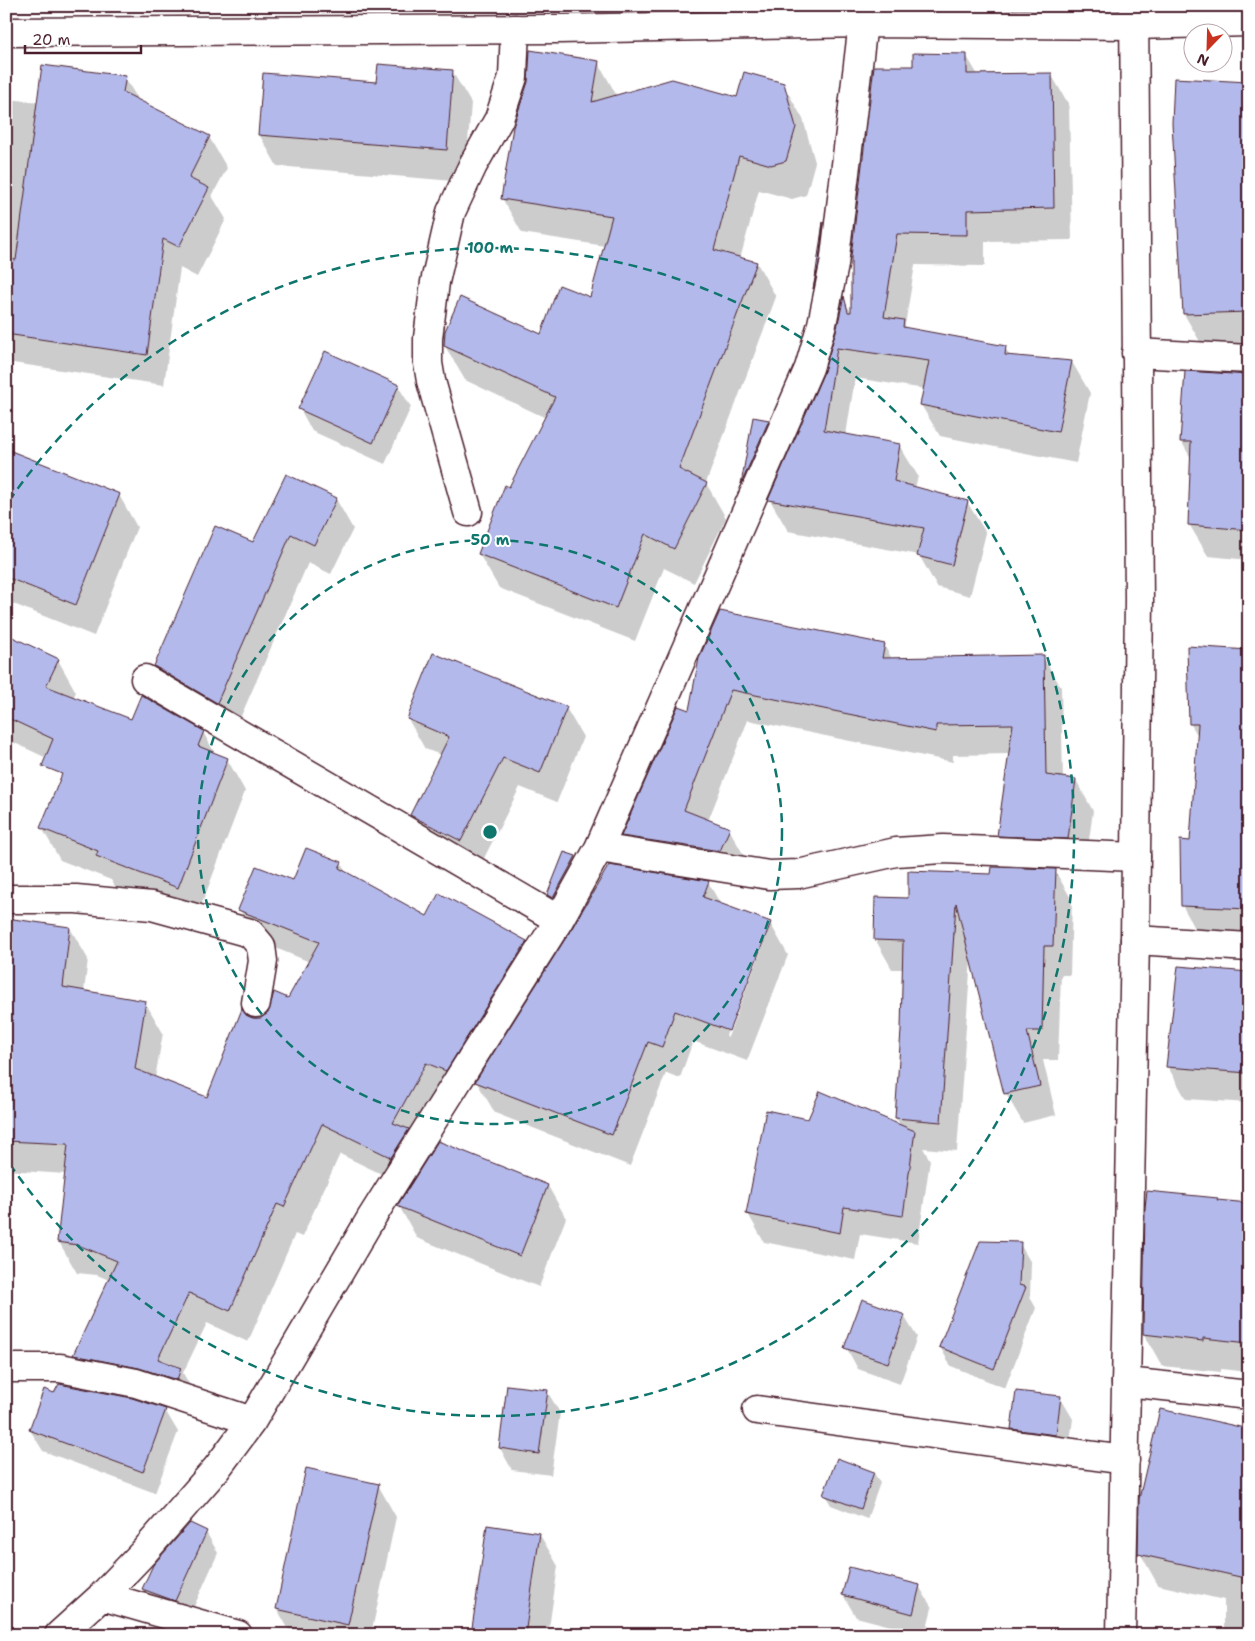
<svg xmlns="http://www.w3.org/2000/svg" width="1255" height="1641" font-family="'Shantell Sans',sans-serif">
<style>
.shadow{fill:#0003;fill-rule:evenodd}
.building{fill:#b3baeb;stroke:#4a1f2b}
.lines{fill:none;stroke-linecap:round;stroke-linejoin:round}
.minor-casing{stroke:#4a1f2b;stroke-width:31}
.tertiary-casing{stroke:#4a1f2b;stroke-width:31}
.secondary-casing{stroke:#4a1f2b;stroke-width:31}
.minor{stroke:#fff;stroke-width:28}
.tertiary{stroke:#fff;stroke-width:28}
.secondary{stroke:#fff;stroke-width:28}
.ring{fill:none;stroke:#0f766e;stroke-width:2.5;stroke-dasharray:9 6}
.centre{fill:#0f766e;stroke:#fff;stroke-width:2.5}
.ring-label{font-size:15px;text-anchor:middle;font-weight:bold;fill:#0f766e;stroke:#fff;stroke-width:4;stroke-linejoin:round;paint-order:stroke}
</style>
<rect width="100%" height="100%" fill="#fff"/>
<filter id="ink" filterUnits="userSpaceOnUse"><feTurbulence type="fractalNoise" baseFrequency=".02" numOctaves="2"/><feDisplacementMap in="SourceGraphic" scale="10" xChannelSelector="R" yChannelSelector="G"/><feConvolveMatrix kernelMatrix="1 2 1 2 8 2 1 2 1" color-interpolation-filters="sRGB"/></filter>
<g filter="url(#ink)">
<path class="shadow" d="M 966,55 L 978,75 L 1051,74 L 1069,105 L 1072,240 L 985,241 L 985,266 L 915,265 L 905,325 L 908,329 L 1005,348 L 1010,357 L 1072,362 L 1090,393 L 1076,463 L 940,436 L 921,405 L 925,389 L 855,378 L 846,435 L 899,445 L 918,476 L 915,488 L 967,502 L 986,533 L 970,596 L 937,587 L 919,555 L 788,531 L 770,500 L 825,375 L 838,329 L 844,300 L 852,314 L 914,67 Z
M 598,62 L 617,96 L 738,98 L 783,84 L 803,119 L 815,162 L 806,195 L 792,199 L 759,190 L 740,259 L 757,263 L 776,297 L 706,483 L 726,518 L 694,583 L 664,568 L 635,641 L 499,588 L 479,554 L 510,488 L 546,418 L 465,380 L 445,346 L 542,336 L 591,298 L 605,246 L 522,233 L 502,198 Z
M 452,71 L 471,103 L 465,182 L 277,166 L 259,134 L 377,83 Z
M 125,78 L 139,101 L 209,137 L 227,168 L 212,196 L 226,219 L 197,277 L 180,268 L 164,385 L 6,362 L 6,99 L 39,102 Z
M 1249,83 L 1249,343 L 1202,345 L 1184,314 Z
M 823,226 L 840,255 L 831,318 L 814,289 Z
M 1249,377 L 1249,560 L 1208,556 L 1189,524 L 1192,460 L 1181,441 Z
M 398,386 L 411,407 L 385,464 L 312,431 L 300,409 Z
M 754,418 L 768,421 L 787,453 L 760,513 L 743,483 Z
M 6,451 L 119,495 L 137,527 L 94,636 L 6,601 Z
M 336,499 L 353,529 L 331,574 L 308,563 L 234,732 L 172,696 L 155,666 L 253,544 Z
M 6,636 L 58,660 L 76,692 L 73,698 L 131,721 L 203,732 L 216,755 L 227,759 L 245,791 L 196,919 L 116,888 L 111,880 L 60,860 L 42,828 L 66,767 L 6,739 Z
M 884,645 L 892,659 L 1043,657 L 1061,687 L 1063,779 L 1076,780 L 1093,811 L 1085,869 L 1015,866 L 998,835 L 1010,754 L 953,755 L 953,762 L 748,720 L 708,821 L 729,829 L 746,859 L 640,866 L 623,836 L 689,711 L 700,658 Z
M 1249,651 L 1249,943 L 1202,941 L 1182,905 L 1191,842 L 1198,736 L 1190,723 Z
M 566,708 L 583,737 L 557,802 L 520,787 L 478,870 L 428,844 L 411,815 L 441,755 L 425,749 L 408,719 Z
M 565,853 L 576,857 L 595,891 L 708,882 L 721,905 L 770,923 L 788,955 L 747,1061 L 693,1041 L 680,1078 L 666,1073 L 630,1166 L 495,1113 L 476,1081 L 463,1101 L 444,1093 L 416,1144 L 426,1162 L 548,1186 L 566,1218 L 539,1287 L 417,1238 L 399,1206 L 406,1194 L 400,1183 L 340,1154 L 302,1237 L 295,1234 L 248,1342 L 207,1323 L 183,1373 L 198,1400 L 92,1385 L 74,1354 L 109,1280 L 97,1275 L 77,1273 L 59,1242 L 66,1174 L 6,1170 L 6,920 L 70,928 L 88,959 L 84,992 L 145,1002 L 163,1033 L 155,1078 L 208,1098 L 246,1016 L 253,1020 L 261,1019 L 289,1000 L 310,962 L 258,941 L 240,910 L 294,882 L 341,863 L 346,873 L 427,917 L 526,942 L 545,974 L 573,930 L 567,927 L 548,895 ZM 762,943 L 764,943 L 728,1037 L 726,1036 Z
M 1055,871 L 1072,900 L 1070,975 L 1061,975 L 1058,1060 L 1043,1060 L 1056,1115 L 1023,1123 L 1006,1094 L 971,958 L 957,1151 L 923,1148 L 930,1160 L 918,1243 L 860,1234 L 855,1260 L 764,1242 L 748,1214 L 809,1120 L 901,1127 L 896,1118 L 902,1030 L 903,969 L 892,969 L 875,939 L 909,900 L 992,875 Z
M 1249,973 L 1249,1103 L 1186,1099 L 1168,1067 Z
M 1249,1204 L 1249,1372 L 1221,1369 L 1221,1372 L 1162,1366 L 1144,1334 Z
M 1020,1244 L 1031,1263 L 1030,1297 L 1036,1308 L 1005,1388 L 951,1366 L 940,1347 Z
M 904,1316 L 917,1337 L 900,1384 L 858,1369 L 846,1347 Z
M 547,1391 L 560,1413 L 551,1475 L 512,1470 L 500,1448 Z
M 55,1395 L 165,1410 L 178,1432 L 155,1493 L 43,1451 L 30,1430 Z
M 1060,1397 L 1073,1419 L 1068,1456 L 1025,1450 L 1012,1429 Z
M 1249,1430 L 1249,1635 L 1137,1635 L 1224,1632 L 1224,1600 L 1158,1585 L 1140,1553 Z
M 874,1473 L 880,1483 L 867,1519 L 831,1505 L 825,1495 Z
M 378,1485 L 396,1517 L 371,1635 L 292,1635 L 277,1609 Z
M 206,1532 L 218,1553 L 187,1622 L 156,1611 L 143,1589 Z
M 540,1535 L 558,1566 L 548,1635 L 472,1635 Z
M 919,1586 L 932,1608 L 925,1635 L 856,1617 L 843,1595 Z
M 94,1626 L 108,1632 L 109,1635 L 84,1635 Z"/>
<path class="building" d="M 530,50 L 599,61 L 592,102 L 672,79 L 737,97 L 744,72 L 784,83 L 796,127 L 786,161 L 771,165 L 739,156 L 714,250 L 757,262 L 679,469 L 707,483 L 674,549 L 645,534 L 616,608 L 478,554 L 505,485 L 509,487 L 555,397 L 444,346 L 445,331 L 460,297 L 541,334 L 559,285 L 590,297 L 612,216 L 501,199 L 513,127 L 528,82 Z
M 913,53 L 967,54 L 967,74 L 1052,73 L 1054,208 L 967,210 L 967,235 L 897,234 L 884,317 L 904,320 L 903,327 L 1006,346 L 1005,355 L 1072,361 L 1058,432 L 920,405 L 929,361 L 837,348 L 824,430 L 900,444 L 894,481 L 968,501 L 952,565 L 917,556 L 924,528 L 768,500 L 823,374 L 837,328 L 844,296 L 848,312 L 851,312 L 851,256 L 874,66 L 913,66 Z
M 378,64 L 453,70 L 447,150 L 258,135 L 263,73 L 376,82 Z
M 42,65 L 126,76 L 123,92 L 210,136 L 189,178 L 209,188 L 179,247 L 163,239 L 147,355 L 6,334 L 6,276 L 9,259 L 16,260 Z
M 1174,78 L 1249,82 L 1249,312 L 1183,314 L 1172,123 Z
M 823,222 L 819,263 L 813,289 L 815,278 Z
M 325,351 L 399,385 L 373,443 L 298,409 Z
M 1185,371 L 1249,375 L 1249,530 L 1188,525 L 1191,442 L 1180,442 Z
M 753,417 L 769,420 L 741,484 Z
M 6,449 L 120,494 L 76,605 L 6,577 Z
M 286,474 L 337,498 L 314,545 L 291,534 L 217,703 L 154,666 L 215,526 L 253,542 Z
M 720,611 L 885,644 L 882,658 L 1044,655 L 1046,775 L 1076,779 L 1068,839 L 997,836 L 1013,724 L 936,725 L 936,732 L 731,690 L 684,810 L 730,828 L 720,851 L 621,836 L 678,706 L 689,710 L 699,658 Z
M 6,634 L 59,659 L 46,686 L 131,719 L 141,695 L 204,731 L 198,746 L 228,758 L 178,888 L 96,856 L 98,851 L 40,828 L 62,774 L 42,766 L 53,739 L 6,717 Z
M 1187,646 L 1249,650 L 1249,909 L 1181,906 L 1180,840 L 1190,841 L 1198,724 L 1189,724 Z
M 433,653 L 567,707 L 540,773 L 503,758 L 461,841 L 410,815 L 449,737 L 407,719 Z
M 306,848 L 342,862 L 339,868 L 427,916 L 439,893 L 527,941 L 446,1071 L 426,1063 L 393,1123 L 409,1129 L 387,1164 L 390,1157 L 322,1124 L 284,1207 L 277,1204 L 230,1311 L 189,1293 L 158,1359 L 181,1368 L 177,1380 L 139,1368 L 73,1355 L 117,1261 L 78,1245 L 57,1242 L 68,1144 L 6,1141 L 6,918 L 70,927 L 63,987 L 146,1001 L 135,1069 L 207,1097 L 242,1009 L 246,1015 L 253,1018 L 261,1018 L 268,1013 L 274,992 L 288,998 L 319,942 L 238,910 L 256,866 L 293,880 Z
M 564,852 L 576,856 L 553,898 L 547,895 Z
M 609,865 L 709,881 L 703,897 L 771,922 L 729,1031 L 675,1011 L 662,1047 L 648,1042 L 612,1135 L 475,1082 L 572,928 Z
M 992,867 L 1056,869 L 1053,946 L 1044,946 L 1042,1031 L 1027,1031 L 1040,1086 L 1004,1094 L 956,903 L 941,1122 L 895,1118 L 901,1030 L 903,941 L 874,940 L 875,897 L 908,898 L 908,871 L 991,874 Z
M 1178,966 L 1249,972 L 1249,1073 L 1166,1067 Z
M 820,1091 L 915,1131 L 903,1216 L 844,1207 L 840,1233 L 746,1214 L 766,1110 L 808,1119 Z
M 438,1141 L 548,1185 L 520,1256 L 397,1206 Z
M 1147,1191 L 1218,1198 L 1217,1200 L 1249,1203 L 1249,1343 L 1203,1338 L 1203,1341 L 1143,1334 L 1145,1207 Z
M 980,1241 L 1021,1242 L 1019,1285 L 1026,1287 L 994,1369 L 939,1347 Z
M 862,1299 L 905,1315 L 888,1363 L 844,1348 Z
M 59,1384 L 132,1398 L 166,1409 L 143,1472 L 29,1430 L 44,1389 L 54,1393 Z
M 507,1385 L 548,1390 L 539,1454 L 499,1448 Z
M 1016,1391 L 1061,1396 L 1056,1435 L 1011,1429 Z
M 1160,1409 L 1249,1429 L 1249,1579 L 1138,1554 L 1139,1499 Z
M 837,1458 L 874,1472 L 861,1509 L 823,1495 Z
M 306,1468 L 379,1484 L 348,1625 L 276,1609 Z
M 190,1523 L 207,1531 L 175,1601 L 142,1589 L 153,1565 Z
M 487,1525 L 540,1533 L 525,1635 L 471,1635 Z
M 849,1567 L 920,1585 L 913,1614 L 842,1595 Z"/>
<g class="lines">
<defs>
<path id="minor" d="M 1136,353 L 1249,359
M 468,512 L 431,381 L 428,363 L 428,338 L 435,282 L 451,212 L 473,165 L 499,119 L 513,77 L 515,29
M 145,679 L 559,920
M 599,848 L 769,875 L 798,874 L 896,852 L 943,849 L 1136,857
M 6,899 L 76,899 L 152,906 L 250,933 L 261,946 L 263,961 L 256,1003
M 1135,940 L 1249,947
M 6,1368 L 60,1368 L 136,1383 L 252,1421
M 1126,1382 L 1249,1395
M 757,1410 L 1125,1460
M 102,1596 L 238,1635
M 59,1635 L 102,1596 L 143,1553 L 217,1468 L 252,1421 L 370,1220 L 559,920 L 599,848 L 809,368 L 822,324 L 834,265 L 863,23"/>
<path id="tertiary" d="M 1121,1635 L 1135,940 L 1139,600 L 1134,6"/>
<path id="secondary" d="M 6,32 L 559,29 L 863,23 L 1135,25 L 1249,22"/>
</defs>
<use href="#minor" class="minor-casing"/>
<use href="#tertiary" class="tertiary-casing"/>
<use href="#secondary" class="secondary-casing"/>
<use href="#minor" class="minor"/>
<use href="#tertiary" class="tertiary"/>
<use href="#secondary" class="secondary"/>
</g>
</g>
<g class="ring">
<circle cx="490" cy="832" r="292"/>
<path d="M9 501A584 584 0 1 1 9 1163"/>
</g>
<circle cx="490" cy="832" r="8" class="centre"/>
<g class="ring-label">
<text x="490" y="253">100 m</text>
<text x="490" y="545">50 m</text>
</g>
<rect width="1255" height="1641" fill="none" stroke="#fff" stroke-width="25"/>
<rect x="12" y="12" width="1230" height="1616" fill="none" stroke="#4a1f2b" stroke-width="2" filter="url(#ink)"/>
<g transform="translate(1208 48) rotate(203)"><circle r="24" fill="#ffffff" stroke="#b7a5aa"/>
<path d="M0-4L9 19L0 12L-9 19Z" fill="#c8321e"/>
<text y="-8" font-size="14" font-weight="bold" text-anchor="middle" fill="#4a1f2b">N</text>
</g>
<path d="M25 45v8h116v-8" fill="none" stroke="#4a1f2b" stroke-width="2.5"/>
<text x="32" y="45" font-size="15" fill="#4a1f2b" stroke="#ffffff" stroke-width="4" paint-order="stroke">20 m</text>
</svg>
